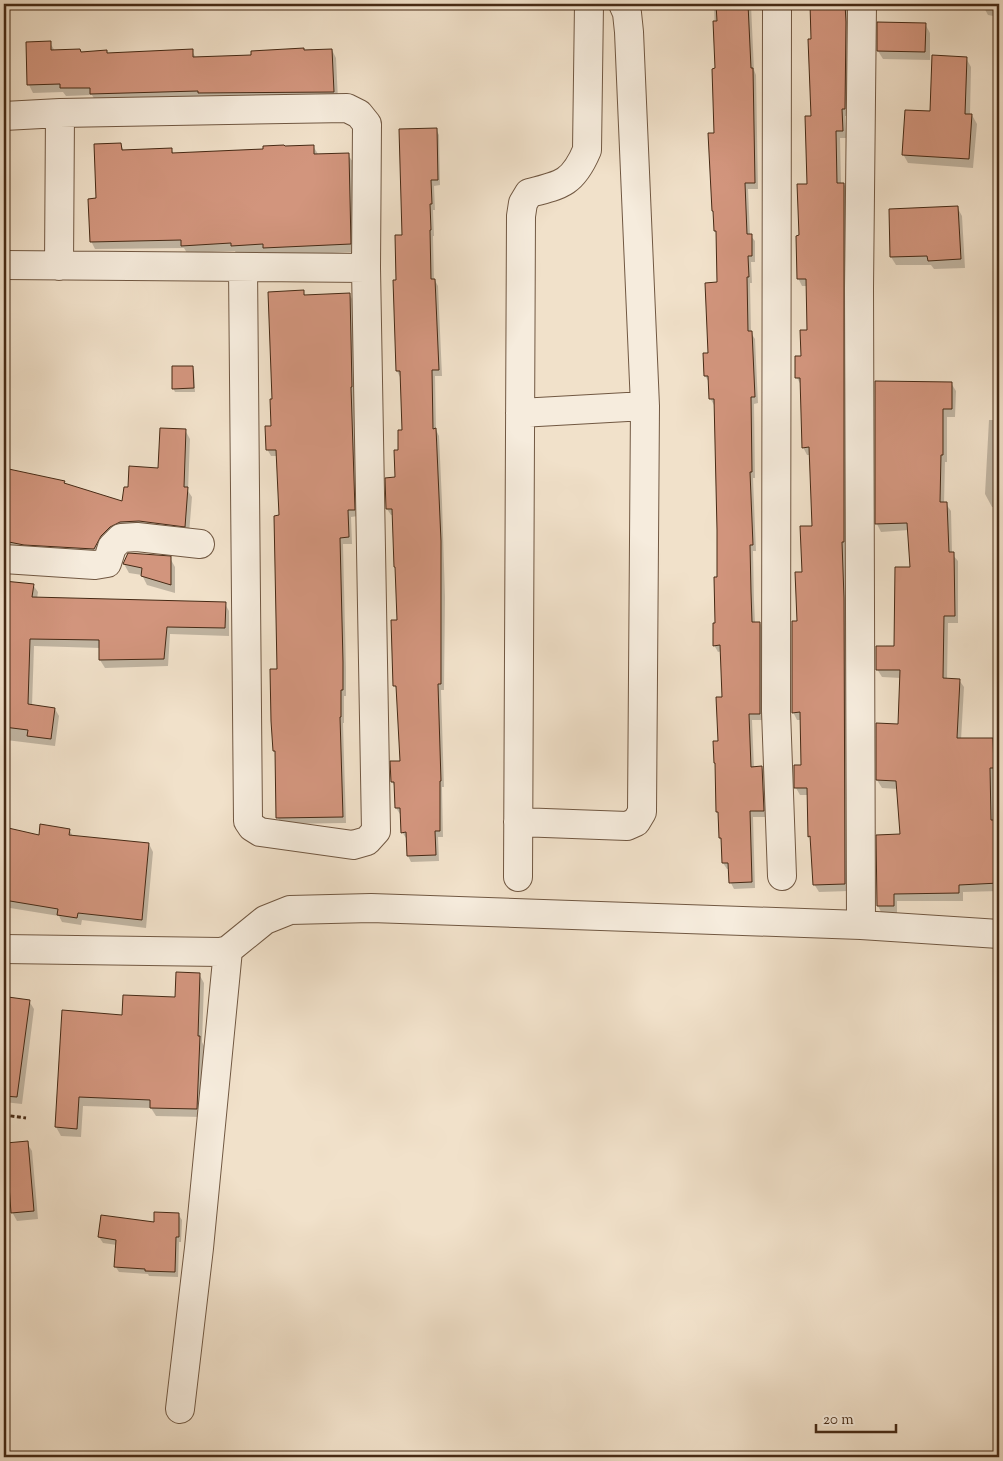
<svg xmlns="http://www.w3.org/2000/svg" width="1003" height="1461" font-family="'Sorts Mill Goudy',serif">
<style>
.shadow{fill:#0003}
.building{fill:#d2957d;stroke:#462a15}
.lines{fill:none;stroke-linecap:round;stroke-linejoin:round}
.minor-casing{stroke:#715842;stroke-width:30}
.path{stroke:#462a15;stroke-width:3;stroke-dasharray:4 2.5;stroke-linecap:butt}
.minor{stroke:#f6ecdd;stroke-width:28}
</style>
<rect width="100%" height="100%" fill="#f1e1ca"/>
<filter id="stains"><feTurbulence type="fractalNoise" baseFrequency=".004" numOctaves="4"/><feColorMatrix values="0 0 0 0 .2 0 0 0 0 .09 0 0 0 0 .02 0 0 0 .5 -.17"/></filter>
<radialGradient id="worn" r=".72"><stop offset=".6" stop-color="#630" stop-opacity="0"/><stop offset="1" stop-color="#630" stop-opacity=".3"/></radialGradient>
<path class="shadow" d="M 714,4 L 762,4 L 762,5 L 751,5 L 754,70 L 756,75 L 758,189 L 748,189 L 750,235 L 755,241 L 755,262 L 751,262 L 752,283 L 750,283 L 751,333 L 755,339 L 758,403 L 754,404 L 755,478 L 753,478 L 756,551 L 753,551 L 754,600 L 755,623 L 760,623 L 763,629 L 763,720 L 752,720 L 754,768 L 762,768 L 765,774 L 767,817 L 753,817 L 755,888 L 734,889 L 731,883 L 730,869 L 727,869 L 723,863 L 722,842 L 720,838 L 719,815 L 718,812 L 719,742 L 723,698 L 722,651 L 718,652 L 714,645 L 718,578 L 716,405 L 714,405 L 710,398 L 709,382 L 705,376 L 719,284 L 717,235 L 715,231 L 716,70 Z
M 812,4 L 849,4 L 849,116 L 845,116 L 846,138 L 840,138 L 841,184 L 844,184 L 848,192 L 848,549 L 845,549 L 848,607 L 849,891 L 819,892 L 814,884 L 812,840 L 810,836 L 808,795 L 800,795 L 796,788 L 802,766 L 801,720 L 797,720 L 793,712 L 798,622 L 803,573 L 813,527 L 811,455 L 807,455 L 803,447 L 801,385 L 797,378 L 808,332 L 807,286 L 802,286 L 798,278 L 801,237 L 808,185 L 812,117 Z
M 982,4 L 999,4 L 999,17 L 988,15 Z
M 925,24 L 930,33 L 930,60 L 883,59 L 878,51 Z
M 50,43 L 55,51 L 81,53 L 107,52 L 108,54 L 192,51 L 196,58 L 253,56 L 332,50 L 336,58 L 338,100 L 96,102 L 92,95 L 66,96 L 63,92 L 33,93 L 29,85 Z
M 966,58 L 971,67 L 970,115 L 972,115 L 977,124 L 973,168 L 908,163 L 903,154 Z
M 436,129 L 439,135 L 440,185 L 434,186 L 435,210 L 433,210 L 434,236 L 433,236 L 434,279 L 438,286 L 442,376 L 435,376 L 436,430 L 439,436 L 442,502 L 445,597 L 444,690 L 441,690 L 444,787 L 442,787 L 443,837 L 438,837 L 439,861 L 411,862 L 408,856 L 407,838 L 406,838 L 402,832 L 401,814 L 400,814 L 396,808 L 396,788 L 392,782 L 392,762 L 401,762 L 398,692 L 394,685 L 398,621 L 394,515 L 391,515 L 387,509 L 396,478 L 403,431 L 400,377 L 397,371 L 398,281 L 403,236 Z
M 121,145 L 124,151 L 171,149 L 174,154 L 313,146 L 318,154 L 348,155 L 353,162 L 354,252 L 268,256 L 266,252 L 236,253 L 235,251 L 187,253 L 184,248 L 95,249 L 91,241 L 97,200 Z
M 957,207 L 962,216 L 965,268 L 934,269 L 931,265 L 896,265 L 891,257 Z
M 303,292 L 306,296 L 350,295 L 353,301 L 355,393 L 354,393 L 358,516 L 351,517 L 352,544 L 343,544 L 346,669 L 346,696 L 344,696 L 344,723 L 343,723 L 346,823 L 281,824 L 278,818 L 276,754 L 274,751 L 278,670 L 280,517 L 278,456 L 271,456 L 267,449 L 272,427 L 273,400 Z
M 192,367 L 194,371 L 195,392 L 175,392 L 173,388 Z
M 951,383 L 956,391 L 955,417 L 947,417 L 947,462 L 945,462 L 944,504 L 946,504 L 951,511 L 952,554 L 958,561 L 958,623 L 948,623 L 947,679 L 959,680 L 964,687 L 961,740 L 992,739 L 997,749 L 999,749 L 999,891 L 963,892 L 963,901 L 897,901 L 897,914 L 882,914 L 878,906 L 878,836 L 901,835 L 898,789 L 882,788 L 877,780 L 877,725 L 899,725 L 901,678 L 882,677 L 877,669 L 895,648 L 912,568 L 909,530 L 881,532 L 877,524 Z
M 989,420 L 999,420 L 999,507 L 992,507 L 985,494 Z
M 185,430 L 190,439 L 188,491 L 192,497 L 189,534 L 99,557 L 4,547 L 4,470 L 64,482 L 66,484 L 123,502 L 129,489 L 159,469 Z
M 170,558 L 175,567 L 175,593 L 147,585 L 142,575 L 129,573 L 124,564 Z
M 4,582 L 33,585 L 38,592 L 37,599 L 225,604 L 229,611 L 229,636 L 170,634 L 168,666 L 105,668 L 100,660 L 100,648 L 34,646 L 32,706 L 55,709 L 59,716 L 55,746 L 6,740 L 4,761 Z
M 4,829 L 40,836 L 69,830 L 73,836 L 149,844 L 153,852 L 146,928 L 82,920 L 81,925 L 62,922 L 59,916 L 4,907 Z
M 199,974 L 204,983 L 202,1042 L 204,1046 L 201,1117 L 156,1116 L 151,1108 L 83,1106 L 81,1137 L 61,1136 L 56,1127 L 123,1017 L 176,999 Z
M 4,997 L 29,1001 L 34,1009 L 22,1104 L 4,1102 Z
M 27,1143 L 32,1151 L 38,1219 L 17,1221 L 12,1212 L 9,1172 L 4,1172 L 4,1145 Z
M 178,1214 L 182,1220 L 181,1242 L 179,1242 L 178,1277 L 149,1276 L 148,1274 L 119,1272 L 115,1266 L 117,1245 L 103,1243 L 99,1237 L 155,1223 Z"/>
<path class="building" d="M 716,4 L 748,4 L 751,68 L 753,68 L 755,183 L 745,183 L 747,234 L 752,234 L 752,256 L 748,256 L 749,277 L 747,277 L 748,331 L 752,331 L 755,397 L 751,397 L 752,472 L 750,472 L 753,545 L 750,545 L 751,592 L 752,622 L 760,622 L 760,714 L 749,714 L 751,767 L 762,766 L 764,811 L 750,811 L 752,882 L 729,883 L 728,863 L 722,863 L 721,838 L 719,838 L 718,812 L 716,812 L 715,763 L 714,763 L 713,741 L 718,741 L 716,697 L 722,697 L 720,645 L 713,646 L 713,623 L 715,623 L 714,577 L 717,577 L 717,530 L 714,399 L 709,399 L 708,376 L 704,376 L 703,353 L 708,353 L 705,283 L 717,282 L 716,231 L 714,231 L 713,211 L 712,211 L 708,133 L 714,133 L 712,69 L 715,68 L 713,21 L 717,21 Z
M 810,4 L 845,4 L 846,22 L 845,109 L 842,109 L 843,131 L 836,131 L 837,183 L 844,183 L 844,542 L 842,542 L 844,598 L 845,884 L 813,885 L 810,836 L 808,837 L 807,788 L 794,788 L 794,765 L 801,765 L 800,712 L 792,713 L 792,621 L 797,621 L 795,572 L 802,572 L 800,526 L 812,526 L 809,447 L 802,448 L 800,378 L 795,378 L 795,356 L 801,356 L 800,330 L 807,330 L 806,279 L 797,279 L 796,236 L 799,235 L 797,184 L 807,184 L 805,116 L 811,116 L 808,39 L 811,39 Z
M 877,22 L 926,23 L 925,52 L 877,51 Z
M 51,41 L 51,50 L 80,49 L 81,52 L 107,50 L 107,53 L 193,49 L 193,57 L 251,55 L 251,51 L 304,48 L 304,50 L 332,49 L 334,92 L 198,93 L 198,91 L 90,94 L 90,88 L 60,88 L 60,84 L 27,85 L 26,42 Z
M 932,55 L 967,57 L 965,114 L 972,114 L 969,159 L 902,155 L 905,110 L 930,111 Z
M 437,128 L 438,180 L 431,180 L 432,204 L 430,204 L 431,230 L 430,230 L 431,279 L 435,279 L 439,370 L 432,370 L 433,429 L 436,428 L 441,541 L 441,684 L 438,684 L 441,781 L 440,781 L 440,831 L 435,831 L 436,855 L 407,856 L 406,832 L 401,833 L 400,808 L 395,808 L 394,782 L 391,782 L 390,761 L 400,761 L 396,686 L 393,686 L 391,620 L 397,620 L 395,567 L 394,567 L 392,509 L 386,509 L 385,478 L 395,477 L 394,450 L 398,450 L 398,430 L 402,430 L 400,371 L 396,371 L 393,280 L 396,280 L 395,235 L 402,235 L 399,129 Z
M 121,143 L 122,150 L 172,148 L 172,153 L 263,149 L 263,146 L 284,145 L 285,146 L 314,145 L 314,154 L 349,153 L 351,244 L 263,248 L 263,244 L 231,246 L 231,243 L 181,246 L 181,240 L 90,242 L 88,199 L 96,198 L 94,144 Z
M 958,206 L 961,259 L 928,261 L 927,256 L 890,257 L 889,209 Z
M 304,290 L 304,295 L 350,293 L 352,387 L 351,387 L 355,510 L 348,510 L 349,537 L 340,538 L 343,662 L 343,690 L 341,690 L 341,717 L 340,717 L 343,817 L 276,818 L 275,751 L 273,751 L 271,721 L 270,669 L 277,669 L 274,516 L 279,515 L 276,450 L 266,450 L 265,426 L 271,426 L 270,399 L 272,399 L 268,292 Z
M 172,366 L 193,366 L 194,388 L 172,389 Z
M 875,381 L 952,382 L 952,409 L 943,409 L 943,455 L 941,455 L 940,502 L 947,502 L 949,552 L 954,552 L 955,616 L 944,616 L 943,678 L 960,679 L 957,738 L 993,738 L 994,768 L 990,768 L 991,820 L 999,820 L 999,883 L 959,885 L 959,893 L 894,894 L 894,906 L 877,906 L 876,835 L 900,834 L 896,781 L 876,780 L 876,723 L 898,724 L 900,670 L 876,670 L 876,646 L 894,646 L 895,567 L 910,567 L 907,523 L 875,524 Z
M 160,428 L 186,429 L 184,487 L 188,487 L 185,527 L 139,521 L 120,522 L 110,527 L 101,536 L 94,549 L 24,545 L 4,541 L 4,468 L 65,481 L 64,483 L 122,501 L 124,487 L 128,487 L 129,466 L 158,468 Z
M 128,553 L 171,556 L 171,585 L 141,576 L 142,568 L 123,564 Z
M 4,581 L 34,584 L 32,597 L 226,602 L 225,628 L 167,627 L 164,659 L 99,660 L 99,640 L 30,639 L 28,704 L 55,708 L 51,739 L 27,736 L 28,730 L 4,727 Z
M 40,824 L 70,829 L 69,835 L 149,843 L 142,920 L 78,913 L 77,918 L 57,915 L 58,909 L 4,900 L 4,827 L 39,835 Z
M 176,972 L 200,973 L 198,1036 L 200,1036 L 197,1109 L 150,1108 L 150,1100 L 79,1097 L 77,1129 L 55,1127 L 62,1010 L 122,1015 L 123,995 L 175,997 Z
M 8,997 L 30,1000 L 17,1097 L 4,1096 L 4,1030 Z
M 28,1141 L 34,1211 L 11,1213 L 6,1143 Z
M 154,1212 L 179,1213 L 179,1237 L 176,1237 L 175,1272 L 145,1271 L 145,1269 L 114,1267 L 116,1240 L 98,1237 L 101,1215 L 154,1222 Z"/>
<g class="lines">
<defs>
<path id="minor" d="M 777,4 L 776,711 L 782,876
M 4,116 L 60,113 L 347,108 L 359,114 L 367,124 L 366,268 L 376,831 L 367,841 L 353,845 L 260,832 L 252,827 L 248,821 L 243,267
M 4,265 L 366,268
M 59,266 L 60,113
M 520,413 L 645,406
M 4,559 L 95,565 L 107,563 L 112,547 L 121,538 L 137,537 L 200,544
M 518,822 L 627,826 L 636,822 L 642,812 L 645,406 L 629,32 L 627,13 L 623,4
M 518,877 L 521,216 L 523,203 L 529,193 C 562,185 573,183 587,150 L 589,4
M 861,925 L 859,288 L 862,4
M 4,949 L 220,952 L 228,950 L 265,920 L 290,910 L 371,908 L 861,925 L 999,934
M 180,1409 L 199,1248 L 228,950"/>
</defs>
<use href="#minor" class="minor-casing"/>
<path class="path" d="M 4,1115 L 26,1118"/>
<use href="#minor" class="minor"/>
</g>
<rect width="1003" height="1461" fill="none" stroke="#f1e1ca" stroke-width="20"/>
<rect x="5" y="5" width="993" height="1451" fill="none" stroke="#462a15" stroke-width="2.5"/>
<rect x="10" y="10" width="983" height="1441" fill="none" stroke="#462a15"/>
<path d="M816 1424v8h80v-8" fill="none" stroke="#462a15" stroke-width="2.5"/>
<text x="823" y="1424" font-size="15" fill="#462a15" stroke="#f6ecdd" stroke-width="4" paint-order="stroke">20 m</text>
<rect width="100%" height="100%" filter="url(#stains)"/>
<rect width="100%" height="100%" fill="url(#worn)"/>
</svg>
